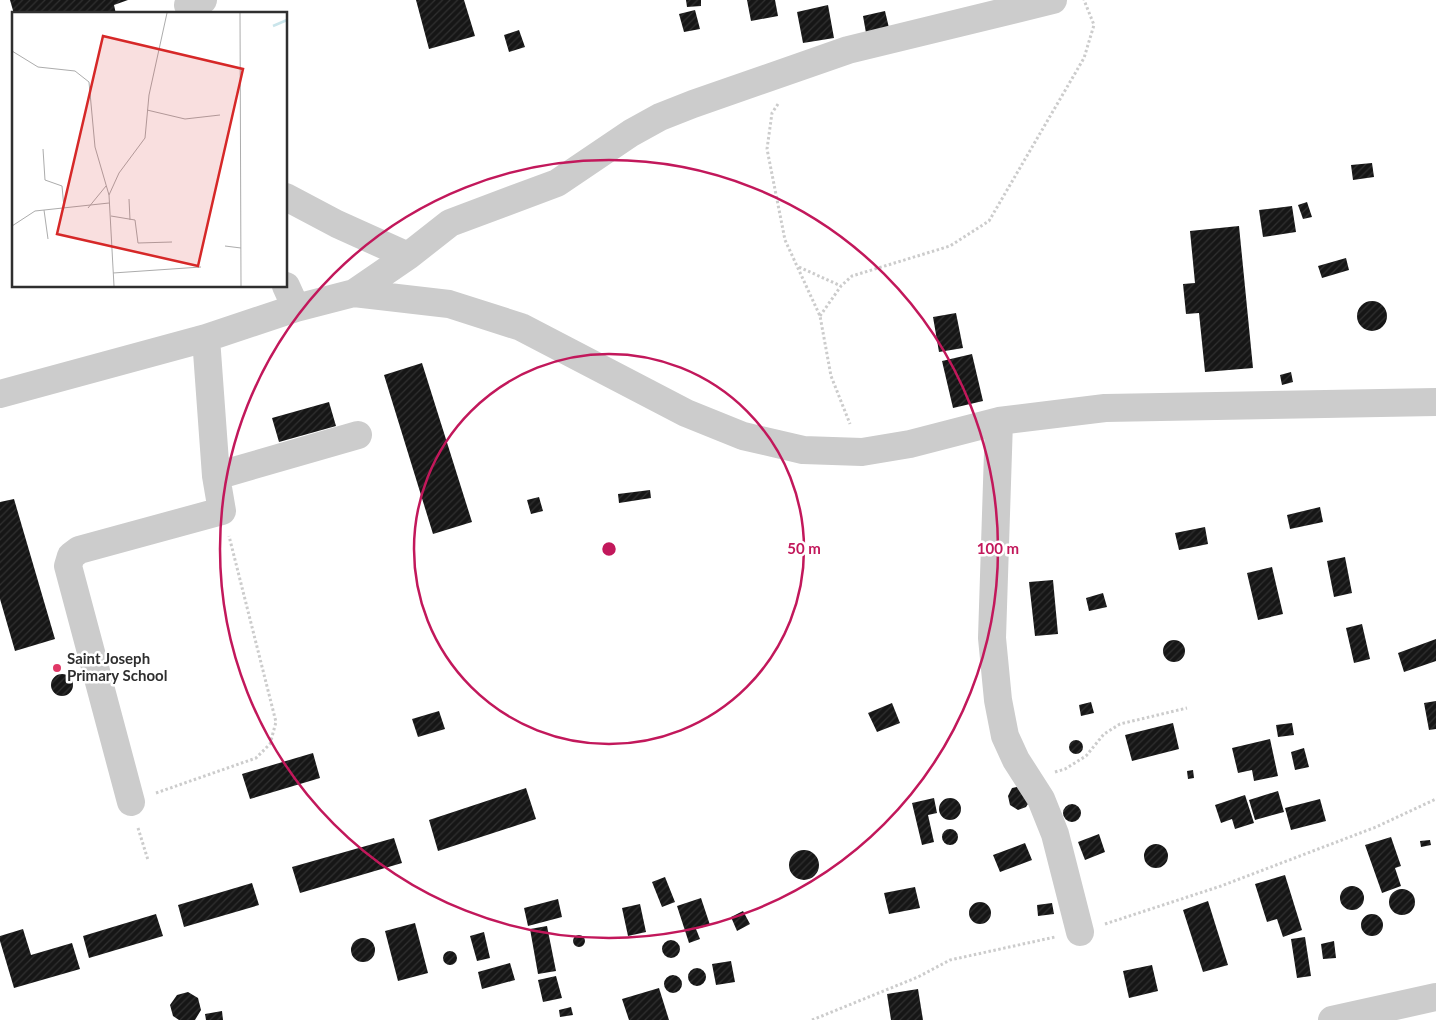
<svg xmlns="http://www.w3.org/2000/svg" width="1436" height="1020" font-family="Lato,sans-serif">
<style>
.building{fill:url(#building-hatch)}
.lines{fill:none;stroke-linecap:round;stroke-linejoin:round}
.path{stroke:#ccc;stroke-width:3;stroke-dasharray:2.5 2.5;stroke-linecap:butt}
.minor{stroke:#ccc;stroke-width:28}
.ring{fill:none;stroke:#c2185b;stroke-width:2.5}
.poi-dot{fill:#e03766;stroke:#fff;stroke-width:2}
.labels{text-anchor:middle;stroke-width:5;stroke-linejoin:round;paint-order:stroke}
.poi-label{font-size:15px;font-weight:bold;fill:#2f2f2f;stroke:#fff;text-anchor:start}
.inset-river{fill:none;stroke:#cae5eb;stroke-width:2.5}
.inset-road{fill:none;stroke:#acacac;stroke-width:1}
.view{fill:#d62828;fill-opacity:0.15;stroke:#d62828;stroke-width:2.5}
.inset-edge{fill:none;stroke:#2f2f2f;stroke-width:2.5}
.centre{fill:#c2185b;stroke:#fff;stroke-width:2.5}
.ring-label{font-size:15px;text-anchor:middle;font-weight:bold;fill:#c2185b;stroke:#fff;stroke-width:5;stroke-linejoin:round;paint-order:stroke}
</style>
<defs>
<pattern id="building-hatch" width="6" height="6" patternUnits="userSpaceOnUse" patternTransform="scale(1.25)"><rect width="6" height="6" fill="#161616"/><path d="M-1 1l2-2M0 6l6-6M5 7l2-2" fill="none" stroke="#303030"/></pattern>
</defs>
<rect width="100%" height="100%" fill="#fff"/>
<path class="building" d="M 10,0 L 128,0 L 114,5 L 116,14 L 14,14 Z
M 416,0 L 464,0 L 475,36 L 429,49 Z
M 686,0 L 701,0 L 701,6 L 687,7 Z
M 747,0 L 775,0 L 778,16 L 751,21 Z
M 828,5 L 834,38 L 803,43 L 797,12 Z
M 695,10 L 700,29 L 684,32 L 679,14 Z
M 885,11 L 889,28 L 866,33 L 863,16 Z
M 519,30 L 525,47 L 509,52 L 504,35 Z
M 1372,163 L 1374,177 L 1353,180 L 1351,165 Z
M 1307,202 L 1312,217 L 1303,219 L 1298,205 Z
M 1292,206 L 1296,232 L 1263,237 L 1259,210 Z
M 1239,226 L 1253,368 L 1205,372 L 1199,313 L 1186,314 L 1183,284 L 1195,283 L 1190,231 Z
M 1346,258 L 1349,270 L 1322,278 L 1318,266 Z
M1357 316a15 15 0 1 1 30 0a15 15 0 1 1-30 0Z
M 956,313 L 963,348 L 939,352 L 933,317 Z
M 972,354 L 983,401 L 953,408 L 942,361 Z
M 422,363 L 472,522 L 433,534 L 384,375 Z
M 1291,372 L 1293,382 L 1282,385 L 1280,375 Z
M 329,402 L 336,426 L 279,442 L 272,418 Z
M 650,490 L 651,498 L 619,503 L 618,494 Z
M 539,497 L 543,511 L 531,514 L 527,500 Z
M 14,499 L 55,639 L 15,651 L 0,599 L 0,502 Z
M 1320,507 L 1323,522 L 1290,529 L 1287,515 Z
M 1205,527 L 1208,544 L 1179,550 L 1175,533 Z
M 1345,557 L 1352,593 L 1334,597 L 1327,561 Z
M 1272,567 L 1283,614 L 1258,620 L 1247,573 Z
M 1053,580 L 1058,634 L 1035,636 L 1029,582 Z
M 1103,593 L 1107,607 L 1089,611 L 1086,598 Z
M 1362,624 L 1370,659 L 1354,663 L 1346,628 Z
M 1436,639 L 1436,661 L 1404,672 L 1398,653 Z
M1163 651a11 11 0 1 1 22 0a11 11 0 1 1-22 0Z
M51 685a11 11 0 1 1 22 0a11 11 0 1 1-22 0Z
M 1436,701 L 1436,729 L 1429,730 L 1424,703 Z
M 1091,702 L 1094,713 L 1081,716 L 1079,705 Z
M 892,703 L 900,723 L 877,732 L 868,713 Z
M 439,711 L 445,729 L 418,737 L 412,719 Z
M 1173,723 L 1179,749 L 1132,761 L 1125,735 Z
M 1292,723 L 1294,735 L 1278,737 L 1276,725 Z
M 1270,739 L 1278,776 L 1254,781 L 1252,770 L 1238,773 L 1232,748 Z
M1069 747a7 7 0 1 1 14 0a7 7 0 1 1-14 0Z
M 1304,748 L 1309,767 L 1295,770 L 1291,752 Z
M 313,753 L 320,778 L 250,799 L 242,774 Z
M 1193,770 L 1194,778 L 1188,779 L 1187,771 Z
M 1021,786 L 1031,799 L 1026,807 L 1018,810 L 1010,805 L 1008,796 L 1012,788 Z
M 526,788 L 536,819 L 438,851 L 429,820 Z
M 1278,791 L 1284,812 L 1255,820 L 1249,800 Z
M 1245,795 L 1254,823 L 1235,829 L 1232,819 L 1221,823 L 1215,805 Z
M939 809a11 11 0 1 1 22 0a11 11 0 1 1-22 0Z
M 934,798 L 937,813 L 928,815 L 934,842 L 922,845 L 912,803 Z
M 1320,799 L 1326,821 L 1291,830 L 1285,808 Z
M1063 813a9 9 0 1 1 18 0a9 9 0 1 1-18 0Z
M942 837a8 8 0 1 1 16 0a8 8 0 1 1-16 0Z
M 1099,834 L 1105,852 L 1085,860 L 1078,842 Z
M 1391,837 L 1401,866 L 1395,868 L 1401,886 L 1382,893 L 1365,845 Z
M 394,838 L 402,863 L 300,893 L 292,867 Z
M 1430,840 L 1431,845 L 1421,847 L 1420,841 Z
M 1025,843 L 1032,860 L 1000,872 L 993,855 Z
M1144 856a12 12 0 1 1 24 0a12 12 0 1 1-24 0Z
M789 865a15 15 0 1 1 30 0a15 15 0 1 1-30 0Z
M 1285,875 L 1302,930 L 1283,937 L 1277,919 L 1267,922 L 1255,884 Z
M 665,877 L 675,902 L 662,907 L 652,882 Z
M 252,883 L 259,905 L 184,927 L 178,905 Z
M1340 898a12 12 0 1 1 24 0a12 12 0 1 1-24 0Z
M 915,887 L 920,908 L 889,914 L 884,893 Z
M1389 902a13 13 0 1 1 26 0a13 13 0 1 1-26 0Z
M 701,898 L 710,925 L 696,929 L 700,939 L 689,943 L 677,906 Z
M 558,899 L 562,917 L 528,926 L 524,908 Z
M 1208,901 L 1228,965 L 1203,972 L 1183,910 Z
M969 913a11 11 0 1 1 22 0a11 11 0 1 1-22 0Z
M 1052,903 L 1054,914 L 1038,916 L 1037,905 Z
M 640,904 L 646,932 L 628,936 L 622,908 Z
M 743,911 L 750,924 L 737,931 L 731,917 Z
M1361 925a11 11 0 1 1 22 0a11 11 0 1 1-22 0Z
M 156,914 L 163,936 L 89,958 L 83,936 Z
M 415,923 L 428,973 L 398,981 L 385,931 Z
M 547,926 L 556,971 L 538,974 L 530,929 Z
M 23,929 L 31,955 L 72,943 L 80,969 L 14,988 L 0,941 L 0,936 Z
M 484,932 L 490,958 L 477,961 L 470,936 Z
M573 941a6 6 0 1 1 12 0a6 6 0 1 1-12 0Z
M 1305,937 L 1311,976 L 1297,978 L 1291,939 Z
M351 950a12 12 0 1 1 24 0a12 12 0 1 1-24 0Z
M662 949a9 9 0 1 1 18 0a9 9 0 1 1-18 0Z
M 1334,941 L 1336,958 L 1323,959 L 1321,944 Z
M443 958a7 7 0 1 1 14 0a7 7 0 1 1-14 0Z
M 731,961 L 735,982 L 716,985 L 712,964 Z
M 510,963 L 515,980 L 482,989 L 478,972 Z
M 1152,965 L 1158,991 L 1129,998 L 1123,971 Z
M688 977a9 9 0 1 1 18 0a9 9 0 1 1-18 0Z
M664 984a9 9 0 1 1 18 0a9 9 0 1 1-18 0Z
M 556,976 L 562,998 L 543,1002 L 538,980 Z
M 659,988 L 669,1020 L 629,1020 L 622,999 Z
M 918,989 L 923,1020 L 891,1020 L 887,994 Z
M 188,992 L 198,998 L 201,1010 L 195,1020 L 179,1020 L 173,1016 L 170,1005 L 177,995 Z
M 571,1007 L 573,1015 L 560,1017 L 559,1010 Z
M 222,1011 L 223,1020 L 206,1020 L 205,1014 Z"/>
<g class="lines">
<path class="path" d="M 778,104 L 772,113 L 767,149 L 785,240 L 820,316 L 831,376 L 850,424
M 799,267 L 841,286
M 820,316 L 841,286 L 852,276 L 950,246 L 989,221 L 1084,58 L 1094,25 L 1084,0
M 1055,772 L 1065,769 L 1086,756 L 1104,734 L 1120,724 L 1187,708
M 156,793 L 256,758 L 270,744 L 276,722 L 229,536
M 138,828 L 148,860
M 1105,924 L 1221,886 L 1376,827 L 1436,799
M 812,1020 L 918,977 L 950,960 L 1055,937"/>
<path class="minor" d="M 188,5 L 203,0
M 286,197 L 337,224 L 408,256
M 286,286 L 296,308
M 354,293 L 408,256 L 450,223 L 557,183 L 631,133 L 660,117 L 693,104 L 848,50 L 1053,0
M 0,394 L 206,338 L 296,308 L 354,293 L 449,304 L 521,327 L 686,413 L 743,436 L 803,450 L 862,452 L 910,444 L 999,421 L 1105,408 L 1436,402
M 999,421 L 992,638 L 998,700 L 1005,736 L 1016,760 L 1041,799 L 1055,834 L 1080,932
M 216,476 L 358,435
M 131,802 L 68,566 L 71,556 L 79,550 L 222,511 L 216,476 L 206,338
M 1332,1020 L 1436,997"/>
</g>
<g class="ring">
<circle cx="609" cy="549" r="195"/>
<circle cx="609" cy="549" r="389"/>
</g>
<circle class="poi-dot" cx="57" cy="668" r="5"/>
<g class="labels">
<g class="poi-label">
<text x="67" y="664">Saint Joseph<tspan x="67" dy="17">Primary School</tspan></text>
</g>
</g>
<g transform="translate(12 12)">
<rect width="275" height="275" fill="#fff"/>
<path class="inset-river" d="M 261,14 L 275,8"/>
<path class="inset-road" d="M 228,1 L 229,274M 0,39 L 26,55 L 63,59 L 77,70 L 83,135 L 97,183M 135,98 L 173,107 L 208,103M 31,137 L 33,168 L 50,174 L 52,196M 117,187 L 118,208M 76,196 L 94,174M 32,198 L 36,227M 99,204 L 123,208 L 126,231 L 160,230M 0,214 L 23,199 L 97,191M 213,234 L 229,236M 101,261 L 189,255M 102,274 L 97,183 L 107,161 L 133,126 L 137,83 L 155,1"/>
<path class="view" d="M 91,24 L 231,57 L 186,254 L 45,222 Z"/>
<rect width="275" height="275" class="inset-edge"/>
</g>
<circle cx="609" cy="549" r="8" class="centre"/>
<g class="ring-label">
<text x="804" y="554">50 m</text>
<text x="998" y="554">100 m</text>
</g>
</svg>
